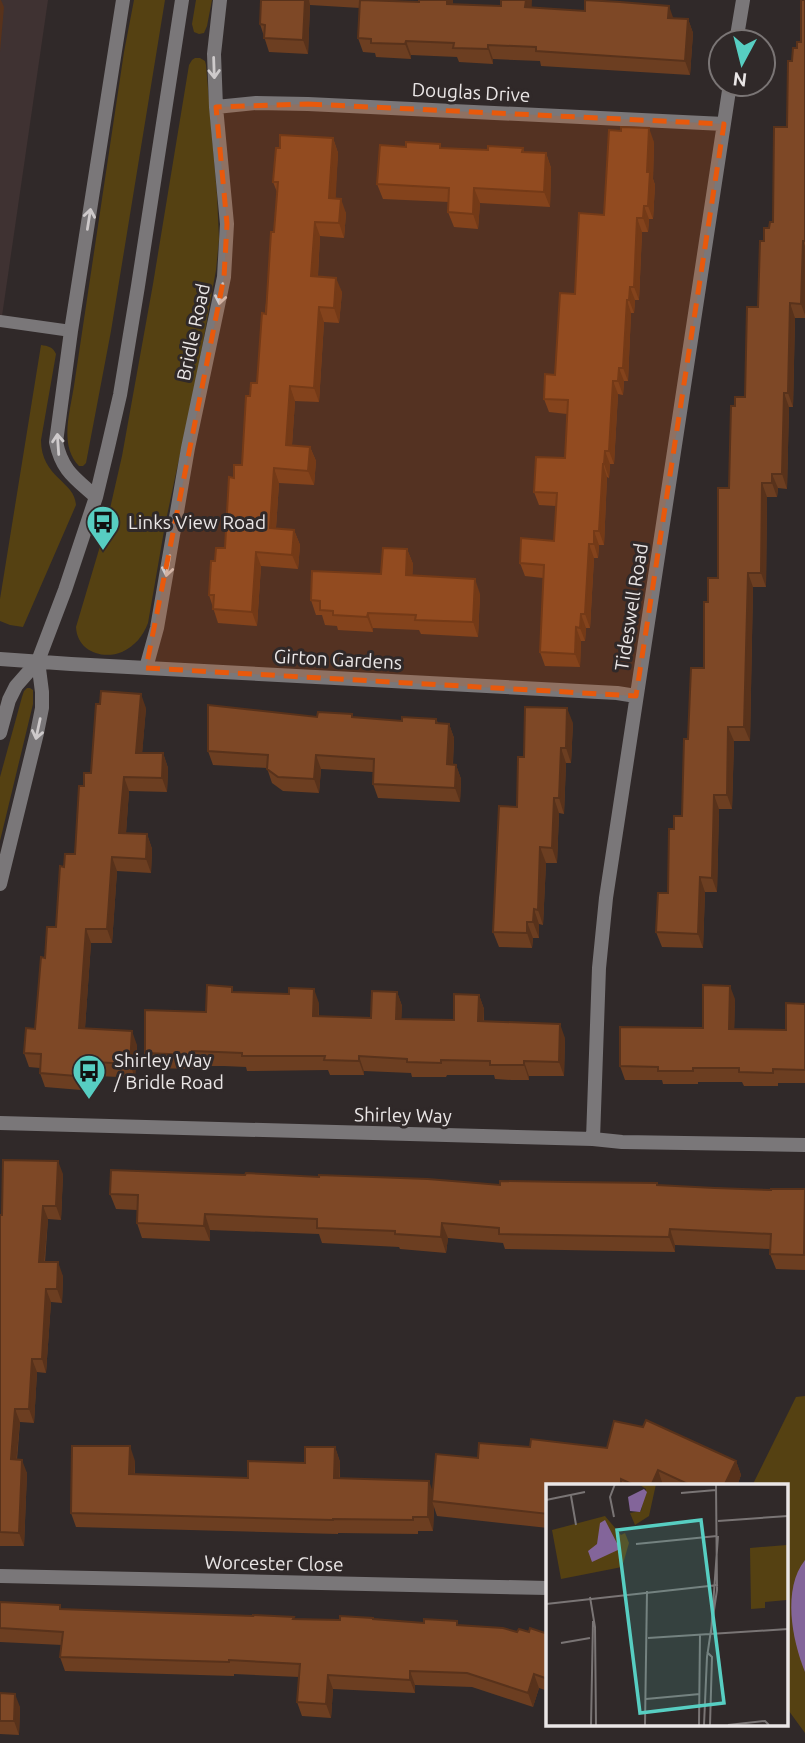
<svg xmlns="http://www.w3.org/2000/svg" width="805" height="1743" font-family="Ubuntu,sans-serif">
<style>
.built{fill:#3f3232}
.green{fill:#554112}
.water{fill:#83659a}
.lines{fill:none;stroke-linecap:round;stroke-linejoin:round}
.service{stroke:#7a7779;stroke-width:12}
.minor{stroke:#7a7779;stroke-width:14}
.wall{fill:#6c3e21}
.shaded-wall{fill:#58321b}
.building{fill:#7e4826;stroke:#58321b;stroke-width:2}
.oneway{stroke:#cecacb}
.marked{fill:#e8590c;fill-opacity:0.2;stroke:#e8590c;stroke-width:5;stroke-dasharray:14 9;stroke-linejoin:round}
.labels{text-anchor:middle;stroke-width:6;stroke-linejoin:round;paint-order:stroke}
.street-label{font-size:19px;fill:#eae6e6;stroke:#302929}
.poi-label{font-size:19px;fill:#eae6e6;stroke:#302929;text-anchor:start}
.inset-road{fill:none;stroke:#7a7575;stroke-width:2}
.view{fill:#57cec2;fill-opacity:0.15;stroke:#57cec2;stroke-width:3.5}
.inset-edge{fill:none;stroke:#eae6e6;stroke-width:3.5}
</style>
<rect width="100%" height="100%" fill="#302929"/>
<path class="built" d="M 0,0 L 48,0 L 0,330 Z"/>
<path class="green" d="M 134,0 L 165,0 L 111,331 L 86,463 L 83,466 L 79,466 C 59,446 70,412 74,386 L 124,52 Z
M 196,0 L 212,0 L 207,26 L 204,33 L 199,34 L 194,32 L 192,24 Z
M 195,58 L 200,58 L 205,61 L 206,65 L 217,195 L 219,239 L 216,270 L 199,365 L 165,525 L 148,623 C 143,636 135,646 122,652 C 102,660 77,651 76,627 L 106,526 L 122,456 L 153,284 L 189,65 L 192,60 Z
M 41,345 C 48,346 53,347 56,354 L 41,440 C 41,478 75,481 76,505 L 23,627 L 10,625 L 0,621 L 0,599 Z
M 27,688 L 30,688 L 33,690 L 33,704 L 0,841 L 0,777 L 22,697 L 24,691 Z
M 805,1396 L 805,1733 L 786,1707 L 786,1486 L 752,1486 L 796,1397 Z"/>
<path class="water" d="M 805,1560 L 805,1672 C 792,1640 782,1589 805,1560 Z"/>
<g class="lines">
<path class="service" d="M 0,321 L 71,331"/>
<path class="minor" d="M 736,42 L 743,0
M 216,107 L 256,103 L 308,104 L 724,124
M 96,497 C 75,478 62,471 56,442 L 71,331 L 123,0
M 0,659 L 71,664 L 617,693 L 636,696
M 146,668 L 157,628 L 188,448 L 224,277 L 227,224 L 216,107 L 214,54 L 220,0
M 0,733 L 9,700 L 16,686 L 38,661 L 65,590 L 96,497 L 108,447 L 120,395 L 138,286 L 182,0
M 0,884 L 37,733 L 42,708 L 42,692 L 38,661
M 0,1123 L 593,1139 L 622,1142 L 805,1145
M 593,1139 L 599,968 L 606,898 L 730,84
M 0,1576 L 548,1588"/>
</g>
<path class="wall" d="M 261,0 L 383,0 L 419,2 L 419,0 L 453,0 L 453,4 L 532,8 L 688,19 L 693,33 L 690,75 L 541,66 L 540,61 L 493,59 L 493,64 L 459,62 L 457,57 L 411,55 L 411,59 L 376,57 L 375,53 L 363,52 L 358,38 L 360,8 L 310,5 L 308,54 L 269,52 L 260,24 Z
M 805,0 L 805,318 L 795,318 L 793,407 L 789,407 L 787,489 L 778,488 L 777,497 L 767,497 L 766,587 L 753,587 L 750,741 L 734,741 L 732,809 L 719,809 L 717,892 L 705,892 L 703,948 L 662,947 L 656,932 L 668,893 L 674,829 L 682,816 L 688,739 L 704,668 L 708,602 L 718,578 L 729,488 L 735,406 L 745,397 L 758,307 L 764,241 L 773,222 L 787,127 L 792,61 L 797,48 L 801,42 Z
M 333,138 L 338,153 L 335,199 L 346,213 L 344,238 L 320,236 L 318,276 L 342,292 L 339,323 L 324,322 L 319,402 L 295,401 L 292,445 L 310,447 L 316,461 L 314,485 L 279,483 L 276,528 L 294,530 L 300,545 L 298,569 L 261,566 L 257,626 L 218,623 L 209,595 L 215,561 L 225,548 L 234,478 L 242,465 L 250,396 L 257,383 L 274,232 L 277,192 L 273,182 L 280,148 Z
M 654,142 L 653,179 L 655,185 L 653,219 L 649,219 L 648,232 L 642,232 L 639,300 L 635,300 L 634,313 L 631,313 L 628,381 L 624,381 L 623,395 L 618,394 L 614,464 L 610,464 L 609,478 L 607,477 L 604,545 L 599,545 L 598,558 L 594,558 L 590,628 L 586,628 L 585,641 L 581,641 L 580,667 L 545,666 L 540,652 L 543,578 L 525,576 L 520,563 L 554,541 L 556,506 L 539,505 L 534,492 L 565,458 L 567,414 L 549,412 L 544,399 L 555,375 L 575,294 L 604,215 Z
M 440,144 L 441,148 L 488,150 L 523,148 L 524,152 L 546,153 L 551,168 L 550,207 L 480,203 L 478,229 L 454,227 L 448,212 L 449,202 L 383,199 L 377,184 L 406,147 Z
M 407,549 L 413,564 L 412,576 L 480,594 L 478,637 L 421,634 L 419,630 L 373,628 L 373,632 L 338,630 L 337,626 L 325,625 L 322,615 L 316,615 L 311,600 L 381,574 Z
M 146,708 L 142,753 L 163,753 L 168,768 L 167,792 L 129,791 L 126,833 L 147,834 L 152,849 L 151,873 L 117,871 L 112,943 L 91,943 L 85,1028 L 137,1045 L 135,1078 L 82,1075 L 81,1090 L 45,1087 L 40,1073 L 40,1068 L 29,1067 L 24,1053 L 35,1029 L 45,958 L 56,927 L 64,867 L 75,854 L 84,786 Z
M 317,717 L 353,717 L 402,721 L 436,719 L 438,723 L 449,724 L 454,738 L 453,765 L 456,765 L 461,779 L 460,802 L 378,798 L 373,784 L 373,772 L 321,769 L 319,793 L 283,791 L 272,783 L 267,768 L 213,765 L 208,751 Z
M 573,723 L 571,763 L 566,763 L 564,814 L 559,813 L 557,863 L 546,863 L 543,925 L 539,924 L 539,938 L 533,938 L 532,948 L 499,947 L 493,932 L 517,807 L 524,757 Z
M 234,992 L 319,1003 L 319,1017 L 371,1018 L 397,992 L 402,1006 L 401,1019 L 454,1020 L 479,995 L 484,1009 L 484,1021 L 565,1038 L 564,1076 L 529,1076 L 529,1080 L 512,1080 L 495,1079 L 494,1075 L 447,1075 L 446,1077 L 412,1077 L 411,1073 L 364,1071 L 364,1075 L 330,1075 L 328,1070 L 247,1071 L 246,1067 L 224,1066 L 197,1066 L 197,1069 L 150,1068 L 145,1053 Z
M 735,999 L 734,1029 L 786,1030 L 805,1004 L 805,1083 L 778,1083 L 778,1086 L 744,1086 L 742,1082 L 698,1082 L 698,1084 L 663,1084 L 662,1080 L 625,1080 L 620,1066 L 703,1028 Z
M 63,1174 L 61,1220 L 48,1219 L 45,1262 L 63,1276 L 62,1303 L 51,1302 L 46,1373 L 37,1372 L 34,1423 L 20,1422 L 17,1460 L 27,1473 L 24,1546 L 0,1546 L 0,1215 L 2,1215 Z
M 245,1175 L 319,1177 L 500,1185 L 658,1185 L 771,1190 L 805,1189 L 805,1270 L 776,1269 L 770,1254 L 770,1249 L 675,1245 L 675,1252 L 505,1249 L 503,1243 L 448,1238 L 446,1253 L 400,1249 L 399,1247 L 322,1243 L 319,1234 L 210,1230 L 210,1241 L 142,1238 L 137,1223 L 137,1210 L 116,1209 L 110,1194 Z
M 335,1447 L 340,1462 L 340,1478 L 433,1491 L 478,1458 L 530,1447 L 736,1461 L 741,1475 L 737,1486 L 665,1486 L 663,1485 L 663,1486 L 548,1486 L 548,1528 L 437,1516 L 434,1507 L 433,1531 L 418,1531 L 418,1534 L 338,1533 L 338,1534 L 76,1527 L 71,1513 L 135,1461 L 135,1474 L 248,1478 L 305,1463 Z
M 0,1602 L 61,1609 L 294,1617 L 294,1619 L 340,1620 L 373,1618 L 374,1619 L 459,1625 L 517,1632 L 548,1634 L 548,1691 L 539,1688 L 533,1707 L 472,1687 L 415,1685 L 415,1693 L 333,1689 L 331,1718 L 302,1716 L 297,1702 L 299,1677 L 234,1674 L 234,1676 L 65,1671 L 60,1657 L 62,1645 L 0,1642 Z
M 0,1693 L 20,1707 L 19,1735 L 0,1734 Z"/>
<path class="shaded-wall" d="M 0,0 L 1,0 L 4,7 L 0,52 Z
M 305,0 L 309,0 L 310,5 L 308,54 L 303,40 Z
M 447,0 L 453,0 L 452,18 L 447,4 Z
M 526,0 L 532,0 L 531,22 L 525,7 Z
M 669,6 L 674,20 L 668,18 Z
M 688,19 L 693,33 L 690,75 L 685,61 Z
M 406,41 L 411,55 L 411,59 L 405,44 Z
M 488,45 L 493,59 L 493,64 L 488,49 Z
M 649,128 L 654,142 L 653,179 L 655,185 L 653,219 L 648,206 L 647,172 Z
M 333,138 L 338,153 L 335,213 L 329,198 Z
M 546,153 L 551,168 L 550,207 L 544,192 Z
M 474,188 L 480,203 L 478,229 L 473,214 Z
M 341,199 L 346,213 L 344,238 L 339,223 Z
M 644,206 L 649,219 L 648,232 L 643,218 Z
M 637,218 L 642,232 L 639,300 L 634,287 Z
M 315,222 L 320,236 L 317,290 L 311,276 Z
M 803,241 L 805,246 L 805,315 L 801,304 Z
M 336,278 L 342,292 L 339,323 L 334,308 Z
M 630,287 L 635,300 L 634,313 L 629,300 Z
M 627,300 L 631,313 L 628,381 L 623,368 Z
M 790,303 L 795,318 L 793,407 L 788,393 Z
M 319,307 L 324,322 L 319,402 L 314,388 Z
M 619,368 L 624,381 L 623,395 L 618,381 Z
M 613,381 L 618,394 L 614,464 L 609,451 Z
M 290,386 L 295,401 L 291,459 L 286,445 Z
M 784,393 L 789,407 L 787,489 L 782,474 Z
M 310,447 L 316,461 L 314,485 L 308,471 Z
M 605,451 L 610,464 L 609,478 L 604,464 Z
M 603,464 L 607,477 L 604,545 L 599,531 Z
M 274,468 L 279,483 L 275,542 L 270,528 Z
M 772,474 L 778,488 L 777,497 L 772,483 Z
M 762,483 L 767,497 L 766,587 L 761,573 Z
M 294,530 L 300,545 L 298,569 L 292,555 Z
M 594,531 L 599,545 L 598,558 L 594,544 Z
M 589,544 L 594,558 L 590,628 L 585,614 Z
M 407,549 L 413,564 L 412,590 L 406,575 Z
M 256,552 L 261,566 L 257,626 L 252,612 Z
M 748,573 L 753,587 L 750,741 L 744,727 Z
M 475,579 L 480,594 L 478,637 L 473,622 Z
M 368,613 L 373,628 L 373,632 L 367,617 Z
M 581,614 L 586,628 L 585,641 L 580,628 Z
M 576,627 L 581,641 L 580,667 L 575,654 Z
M 141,694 L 146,708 L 141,767 L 136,753 Z
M 567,708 L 573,723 L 571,763 L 566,748 Z
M 449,724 L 454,738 L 452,778 L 447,764 Z
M 728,727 L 734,741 L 732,809 L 727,795 Z
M 561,748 L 566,763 L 564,814 L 559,798 Z
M 163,753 L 168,768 L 167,792 L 162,778 Z
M 316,755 L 321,769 L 319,793 L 314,779 Z
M 456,765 L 461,779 L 460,802 L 455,788 Z
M 124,777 L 129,791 L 125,847 L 119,833 Z
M 714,795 L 719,809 L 717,892 L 712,878 Z
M 554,798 L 559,813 L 557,863 L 552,848 Z
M 147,834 L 152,849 L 151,873 L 146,859 Z
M 540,847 L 546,863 L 543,925 L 538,910 Z
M 112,857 L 117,871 L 112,943 L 107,929 Z
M 700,877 L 705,892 L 703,948 L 698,934 Z
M 534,909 L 539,924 L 539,938 L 533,922 Z
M 527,922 L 533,938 L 532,948 L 527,933 Z
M 86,929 L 91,943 L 84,1042 L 79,1028 Z
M 730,986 L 735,999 L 734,1042 L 729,1029 Z
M 314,989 L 319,1003 L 318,1031 L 313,1016 Z
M 397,992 L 402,1006 L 401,1033 L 396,1019 Z
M 479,995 L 484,1009 L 483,1035 L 478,1021 Z
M 560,1024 L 565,1038 L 564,1076 L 559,1062 Z
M 132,1031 L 137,1045 L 135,1078 L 130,1064 Z
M 192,1051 L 197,1066 L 197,1069 L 192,1055 Z
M 359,1056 L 364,1071 L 364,1075 L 359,1061 Z
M 77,1061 L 82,1075 L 81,1090 L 76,1076 Z
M 524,1061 L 529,1076 L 529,1080 L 524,1065 Z
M 58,1161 L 63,1174 L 61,1220 L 56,1206 Z
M 43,1206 L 48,1219 L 43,1275 L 39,1262 Z
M 205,1214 L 210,1230 L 210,1241 L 204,1226 Z
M 442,1223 L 448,1238 L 446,1253 L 441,1237 Z
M 670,1229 L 675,1245 L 675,1252 L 669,1237 Z
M 58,1262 L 63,1276 L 62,1303 L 57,1289 Z
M 46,1289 L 51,1302 L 46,1373 L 42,1359 Z
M 32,1359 L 37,1372 L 34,1423 L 29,1409 Z
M 15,1409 L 20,1422 L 15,1473 L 11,1459 Z
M 130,1446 L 135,1461 L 134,1488 L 129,1474 Z
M 335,1447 L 340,1462 L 339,1492 L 334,1478 Z
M 22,1460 L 27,1473 L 24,1546 L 19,1533 Z
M 736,1461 L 741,1475 L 737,1486 L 724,1486 Z
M 658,1470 L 663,1485 L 663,1486 L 651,1486 Z
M 429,1481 L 434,1495 L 432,1501 L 434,1507 L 433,1531 L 428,1517 Z
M 410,1671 L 415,1685 L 415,1693 L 410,1680 Z
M 534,1674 L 539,1688 L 533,1707 L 528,1693 Z
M 328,1675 L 333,1689 L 331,1718 L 326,1704 Z
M 15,1694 L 20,1707 L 19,1735 L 14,1721 Z"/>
<path class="building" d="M 261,0 L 305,0 L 303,40 L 264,38 L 265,25 L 260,24 Z
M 360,0 L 419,2 L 419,0 L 447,0 L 447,4 L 501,6 L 501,0 L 526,0 L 525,7 L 585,11 L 585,0 L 620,2 L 669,6 L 668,18 L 688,19 L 685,61 L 536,51 L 536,47 L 488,45 L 488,49 L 453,48 L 454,43 L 406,41 L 405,44 L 371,43 L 371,39 L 358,38 Z
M 801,0 L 805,0 L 805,241 L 803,241 L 801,304 L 790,303 L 788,393 L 784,393 L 782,474 L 772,474 L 772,483 L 762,483 L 761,573 L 748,573 L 744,727 L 728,727 L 727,795 L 714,795 L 712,878 L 700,877 L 698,934 L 656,932 L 658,893 L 668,893 L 669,829 L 674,829 L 674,816 L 682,816 L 684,739 L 688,739 L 691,668 L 704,668 L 704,602 L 708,602 L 708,578 L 718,578 L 718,488 L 729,488 L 731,406 L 735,406 L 735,397 L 745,397 L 747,307 L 758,307 L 760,241 L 764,241 L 764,228 L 769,228 L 770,222 L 773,222 L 774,127 L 787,127 L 788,61 L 792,61 L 793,48 L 797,48 L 797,42 L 801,42 Z
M 621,127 L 649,128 L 647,172 L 650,172 L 648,206 L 644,206 L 643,218 L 637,218 L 634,287 L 630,287 L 629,300 L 627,300 L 623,368 L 619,368 L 618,381 L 613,381 L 609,451 L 605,451 L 604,464 L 603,464 L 599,531 L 594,531 L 594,544 L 589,544 L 585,614 L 581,614 L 580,628 L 576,627 L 575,654 L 540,652 L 544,565 L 520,563 L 521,538 L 554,541 L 557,493 L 534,492 L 536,457 L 565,458 L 568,400 L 544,399 L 545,374 L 555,375 L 560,293 L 575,294 L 579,213 L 604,215 L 609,130 L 621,131 Z
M 280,135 L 333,138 L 329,198 L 341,199 L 339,223 L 315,222 L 311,276 L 336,278 L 334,308 L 319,307 L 314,388 L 290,386 L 286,445 L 310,447 L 308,471 L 274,468 L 270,528 L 294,530 L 292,555 L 256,552 L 252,612 L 213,609 L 214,595 L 209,595 L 211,561 L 215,561 L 216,548 L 225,548 L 229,477 L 234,478 L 234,465 L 242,465 L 246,396 L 250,396 L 251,383 L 257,383 L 262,313 L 266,314 L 271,232 L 274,232 L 278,182 L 273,182 L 276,148 L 280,148 Z
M 406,142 L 440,144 L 440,148 L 488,150 L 488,146 L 523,148 L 522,152 L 546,153 L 544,192 L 474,188 L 473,214 L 448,212 L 449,188 L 377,184 L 380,145 L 406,147 Z
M 383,548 L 407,549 L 406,575 L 475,579 L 473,622 L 415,620 L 416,615 L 368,613 L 367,617 L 333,615 L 333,611 L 320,610 L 320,601 L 311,600 L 312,571 L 381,574 Z
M 101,691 L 141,694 L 136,753 L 163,753 L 162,778 L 124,777 L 119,833 L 147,834 L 146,859 L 112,857 L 107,929 L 86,929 L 79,1028 L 132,1031 L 130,1064 L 77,1061 L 76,1076 L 40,1073 L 41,1054 L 24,1053 L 26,1028 L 35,1029 L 41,957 L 45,958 L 47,927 L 56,927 L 60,866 L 64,867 L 65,854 L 75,854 L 79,786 L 84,786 L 84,773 L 91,773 L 96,704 L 100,704 Z
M 208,705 L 317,717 L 318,712 L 352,714 L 352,717 L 402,721 L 402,717 L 436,719 L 436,723 L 449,724 L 447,764 L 456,765 L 455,788 L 373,784 L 374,759 L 316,755 L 314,779 L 278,777 L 267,769 L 268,755 L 208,751 Z
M 525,707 L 567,708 L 566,748 L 561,748 L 559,798 L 554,798 L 552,848 L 540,847 L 538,910 L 534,909 L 533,922 L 527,922 L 527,933 L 493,932 L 499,806 L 517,807 L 518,757 L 524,757 Z
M 207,985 L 232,987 L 232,992 L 289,994 L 289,988 L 314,989 L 313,1016 L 371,1018 L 372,991 L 397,992 L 396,1019 L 454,1020 L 454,994 L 479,995 L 478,1021 L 560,1024 L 559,1062 L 524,1061 L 524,1065 L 490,1065 L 490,1061 L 441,1060 L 441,1063 L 407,1062 L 407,1059 L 359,1056 L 359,1061 L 324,1060 L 325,1056 L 242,1056 L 242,1053 L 218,1052 L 192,1051 L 192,1055 L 145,1053 L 145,1010 L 206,1012 Z
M 703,985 L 730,986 L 729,1029 L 786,1030 L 786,1003 L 805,1004 L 805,1070 L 773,1069 L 773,1073 L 739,1072 L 739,1068 L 693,1068 L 693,1071 L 658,1071 L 658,1067 L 620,1066 L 620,1027 L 703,1028 Z
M 3,1160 L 58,1161 L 56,1206 L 43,1206 L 39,1262 L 58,1262 L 57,1289 L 46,1289 L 42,1359 L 32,1359 L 29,1409 L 15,1409 L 11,1459 L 22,1460 L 19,1533 L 0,1532 L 0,1215 L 2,1215 Z
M 111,1170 L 245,1175 L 246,1173 L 319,1177 L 319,1175 L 428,1179 L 500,1185 L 500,1181 L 568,1182 L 657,1183 L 657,1185 L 715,1188 L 771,1190 L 771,1189 L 805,1189 L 804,1255 L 770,1254 L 771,1234 L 670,1229 L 669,1237 L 499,1234 L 499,1228 L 442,1223 L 441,1237 L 395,1234 L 395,1231 L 317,1228 L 317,1219 L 205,1214 L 204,1226 L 137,1223 L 138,1195 L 110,1194 Z
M 646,1420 L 736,1461 L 724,1486 L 692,1486 L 658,1470 L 651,1486 L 636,1486 L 621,1479 L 621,1486 L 548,1486 L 548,1514 L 432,1501 L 436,1454 L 478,1458 L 479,1443 L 530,1447 L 531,1439 L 607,1448 L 614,1421 L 643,1427 Z
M 72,1446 L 130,1446 L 129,1474 L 248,1478 L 248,1461 L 305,1463 L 305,1447 L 335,1447 L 334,1478 L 429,1481 L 428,1517 L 413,1517 L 413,1520 L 333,1519 L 333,1520 L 71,1513 Z
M 0,1602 L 60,1605 L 60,1609 L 253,1616 L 253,1615 L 294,1617 L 293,1619 L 340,1620 L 340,1616 L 373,1618 L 373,1619 L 424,1623 L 424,1619 L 457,1621 L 457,1625 L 503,1628 L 517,1632 L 519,1629 L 529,1632 L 530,1628 L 548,1634 L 548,1679 L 534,1674 L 528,1693 L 467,1673 L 410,1671 L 410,1680 L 328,1675 L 326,1704 L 297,1702 L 300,1664 L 229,1660 L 229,1662 L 60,1657 L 63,1632 L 0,1628 Z
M 0,1693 L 15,1694 L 14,1721 L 0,1721 Z"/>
<defs><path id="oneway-shaft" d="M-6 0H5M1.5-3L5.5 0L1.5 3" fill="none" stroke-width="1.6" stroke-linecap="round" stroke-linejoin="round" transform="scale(1.75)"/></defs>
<g class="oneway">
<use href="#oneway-shaft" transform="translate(214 68) rotate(88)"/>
<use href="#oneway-shaft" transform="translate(89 219) rotate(-81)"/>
<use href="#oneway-shaft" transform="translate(221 294) rotate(100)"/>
<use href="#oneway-shaft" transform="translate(58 444) rotate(-94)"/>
<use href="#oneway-shaft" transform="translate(168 566) rotate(100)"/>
<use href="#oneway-shaft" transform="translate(38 729) rotate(102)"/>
</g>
<path class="marked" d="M 308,104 L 724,124 L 636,696 L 146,668 L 224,277 L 227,224 L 216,107 Z"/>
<defs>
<symbol id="bus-pin" viewBox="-11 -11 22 30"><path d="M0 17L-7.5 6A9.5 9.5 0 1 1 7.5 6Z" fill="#57cec2" stroke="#302929"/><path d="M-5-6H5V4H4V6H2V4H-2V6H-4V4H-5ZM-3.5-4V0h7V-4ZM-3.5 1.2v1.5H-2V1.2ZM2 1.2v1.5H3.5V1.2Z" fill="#111"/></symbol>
</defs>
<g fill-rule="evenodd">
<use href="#bus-pin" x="84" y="503" width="38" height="52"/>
<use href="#bus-pin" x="70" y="1052" width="38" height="52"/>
</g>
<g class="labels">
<g class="street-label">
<text transform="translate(471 92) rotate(3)" y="7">Douglas Drive</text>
<text transform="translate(193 332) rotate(-78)" y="7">Bridle Road</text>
<text transform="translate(631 607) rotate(-81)" y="7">Tideswell Road</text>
<text transform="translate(338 659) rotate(3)" y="7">Girton Gardens</text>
<text transform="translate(403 1115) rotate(1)" y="7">Shirley Way</text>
<text transform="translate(274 1563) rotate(1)" y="7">Worcester Close</text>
</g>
<g class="poi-label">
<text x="128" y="529">Links View Road</text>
<text x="114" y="1067">Shirley Way<tspan x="114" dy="22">/ Bridle Road</tspan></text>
</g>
</g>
<g transform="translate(546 1484)">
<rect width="242" height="242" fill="#302929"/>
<path d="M 110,0 L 103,32 L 89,41 L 84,29 L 95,27 L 100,5 L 94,1 ZM 59,32 L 75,51 L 79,49 L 83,59 L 76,83 L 15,95 L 6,46 ZM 241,61 L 241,116 L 219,118 L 219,124 L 205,125 L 204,64 Z" fill="#554112"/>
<path d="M 98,5 L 101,8 L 94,28 L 84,27 L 82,13 ZM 59,36 L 74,65 L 46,78 L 42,67 L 51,60 L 54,39 Z" fill="#83659a"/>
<path class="inset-road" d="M 135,9 L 170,6M 25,12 L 30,41M 0,16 L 39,8M 68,33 L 64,13 L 69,0M 172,37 L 242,32M 90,60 L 171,52M 44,113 L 49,143 L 50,241M 0,120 L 172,101M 165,150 L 172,52M 102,154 L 242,145M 15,159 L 44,154M 161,168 L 166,173 L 164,241M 100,215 L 154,210M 45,241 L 47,137M 99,241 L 101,107M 153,241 L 154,150M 158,241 L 161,173 L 171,106 L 170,0M 182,241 L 219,237 L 223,241"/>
<path class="view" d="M 155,36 L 178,219 L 94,229 L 71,46 Z"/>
<rect width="242" height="242" class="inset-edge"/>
</g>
<g transform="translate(742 63) rotate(187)"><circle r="33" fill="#302929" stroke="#7a7575" stroke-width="2"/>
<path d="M0-5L12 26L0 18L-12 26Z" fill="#57cec2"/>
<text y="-10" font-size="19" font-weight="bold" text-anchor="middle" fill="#eae6e6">N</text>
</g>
</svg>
